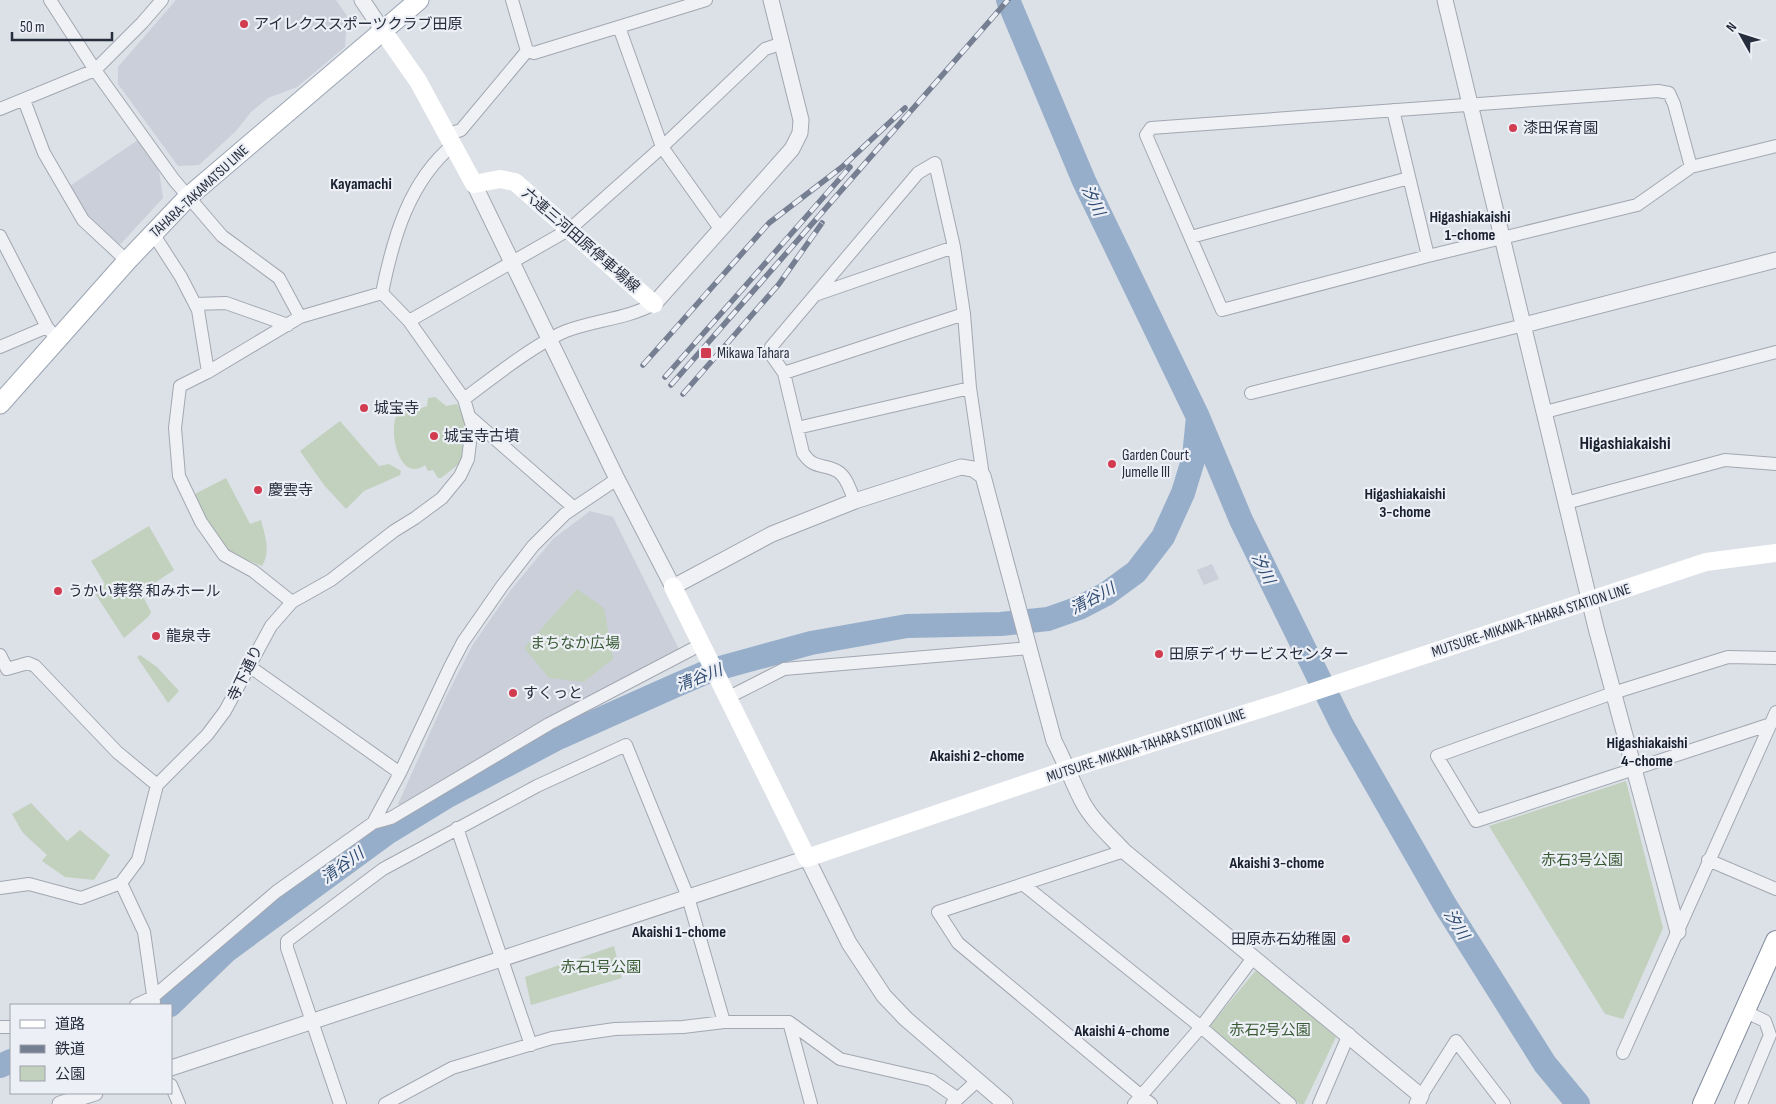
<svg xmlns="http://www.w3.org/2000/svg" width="1776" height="1104" font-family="'Sofia Sans Condensed','Noto Sans JP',sans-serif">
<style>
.built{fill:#cacfd9}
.green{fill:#c2d1bd}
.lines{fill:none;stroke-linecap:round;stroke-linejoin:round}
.river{stroke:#96aec9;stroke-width:24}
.minor-casing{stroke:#a2a7b1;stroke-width:14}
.tertiary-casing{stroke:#a2a7b1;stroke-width:17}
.primary-casing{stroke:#9ba4b3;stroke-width:21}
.trunk-casing{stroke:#838d9e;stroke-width:22}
.minor{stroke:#eff1f5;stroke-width:12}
.tertiary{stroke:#eff1f5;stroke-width:15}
.secondary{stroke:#fff;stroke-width:18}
.primary{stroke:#fff;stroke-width:19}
.trunk{stroke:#fff;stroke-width:20}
.rail-casing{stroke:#757f91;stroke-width:5.5}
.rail{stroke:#eceff5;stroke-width:4;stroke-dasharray:11;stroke-linecap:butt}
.poi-dot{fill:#d23c50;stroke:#eceff5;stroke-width:2}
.labels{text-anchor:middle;stroke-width:4.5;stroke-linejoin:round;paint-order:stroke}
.poi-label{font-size:15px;fill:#262e3e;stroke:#eceff5;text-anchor:start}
.street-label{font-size:15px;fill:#262e3e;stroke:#eceff5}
.park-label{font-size:15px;fill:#395a33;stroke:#eceff5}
.neighbourhood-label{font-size:16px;font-weight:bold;fill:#181f2e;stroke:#eceff5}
.water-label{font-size:16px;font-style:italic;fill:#2f4c73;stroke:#eceff5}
.quarter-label{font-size:18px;font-weight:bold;fill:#181f2e;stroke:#eceff5}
</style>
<rect width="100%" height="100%" fill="#dce0e7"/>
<path class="built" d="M 176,0 L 336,0 L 347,16 L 345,47 L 297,87 L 268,98 L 251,112 L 236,131 L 199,165 L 178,166 L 118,84 L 118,67 Z
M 138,140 L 159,171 L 163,198 L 117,248 L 96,227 L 67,188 Z
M 590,511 L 613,517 L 679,649 L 512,737 L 404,808 L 398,804 L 447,695 L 472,646 L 510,591 L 553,539 Z
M 1212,564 L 1219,579 L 1204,585 L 1197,570 Z"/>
<path class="green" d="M 435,397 L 446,406 L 457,404 L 468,423 L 465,450 L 460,463 L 441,478 L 438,478 L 433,470 L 428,471 L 425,465 C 399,484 389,431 396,417 C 399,412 407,408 411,404 L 416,410 L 427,406 L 428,398 Z
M 340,421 L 379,466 L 389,464 L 401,471 L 400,475 L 364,491 L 346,509 L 324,485 L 300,451 Z
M 226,478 L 250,524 L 261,520 C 265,536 271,551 262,566 L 229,553 L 207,522 L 195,494 Z
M 149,526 L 174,570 L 141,592 L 151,612 L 148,617 L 124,638 L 94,592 L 105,584 L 91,561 Z
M 577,589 L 604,608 L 613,659 L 584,682 L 549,678 L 524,648 Z
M 140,655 L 157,667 L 179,691 L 168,703 L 137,657 Z
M 1626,781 L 1663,928 L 1623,1019 L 1605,1014 L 1489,826 Z
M 31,803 L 67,841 L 80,830 L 110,855 L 94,880 L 65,877 L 42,861 L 47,855 L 23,833 L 12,814 Z
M 614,946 L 622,978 L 531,1005 L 525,977 Z
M 1257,969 L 1336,1037 L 1304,1104 L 1299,1104 L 1209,1027 Z"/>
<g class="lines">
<path class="river" d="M 1008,0 L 1084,181 L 1198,417 L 1241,520 L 1342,725 L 1445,905 L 1545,1064 L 1578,1104
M 170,1005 L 226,951 L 387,833 L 446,797 L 558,738 L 672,687 L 709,671 L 811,643 L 907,626 L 1001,624 L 1048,619 L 1079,608 L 1106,594 L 1136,572 L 1163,537 L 1183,493 L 1194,457 L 1198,417
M 0,1066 L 11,1061"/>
<defs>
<path id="minor" d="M 50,0 L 95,70 L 174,180 L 222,236 L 279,278 L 300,317
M 512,0 L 527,51
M 619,27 L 662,147 L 721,230
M 527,51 L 534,53 L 706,0
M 24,100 L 44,153 L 83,220 L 127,261
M 0,109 L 95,70 L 142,23 L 162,0
M 1393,110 L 1428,256
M 449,134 L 461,130 L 527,51
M 1691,167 L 1637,205 L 1428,256 L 1222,310 L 1146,135 L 1151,128 L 1658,91 L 1669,93 L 1674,104 L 1691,167 L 1776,146
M 152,232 L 181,277 L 198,310 L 208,372 L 180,386 L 175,428 L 179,476 L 201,522 L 224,555 L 253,571 L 292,602
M 0,236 L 47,327 L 57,339
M 1191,237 L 1409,178
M 815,295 L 954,247
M 195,304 L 226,303 L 288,325
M 409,321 L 570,229 L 662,147 L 765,49 L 783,43
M 0,347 L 47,327
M 208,372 L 300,317 L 382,293
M 784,373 L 770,353 L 771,347 L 918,173 L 935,163 L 954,247 L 964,314 L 970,388 L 983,476
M 1251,393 L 1524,325
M 464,399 C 492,378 535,344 566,331 C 595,320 626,319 654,304
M 1545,412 L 1776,352
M 470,417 L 573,507
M 797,428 L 970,388
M 855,501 C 850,491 847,476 837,471 C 823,463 814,470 803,453 L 784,373 L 964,314
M 1566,503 L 1725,460 L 1776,464
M 0,655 L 7,669 L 28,663 L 35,666 L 117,752 L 157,785
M 249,666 L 400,773
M 727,698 L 784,669 L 1030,648
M 1771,724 L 1476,821 L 1437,756 L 1613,693 L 1728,657 L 1776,658
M 373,823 L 400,773 L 450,667 L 463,642 L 502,586 L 533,546 L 565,514 L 617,479
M 457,828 L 531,1045
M 1124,851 L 938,912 L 958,943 L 1151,1104
M 1708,860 L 1776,889
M 121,883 L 144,932 L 154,1002
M 1024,885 L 1201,1027 L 1290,1104
M 0,888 L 29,884 L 81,898 L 121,883 L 138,860 L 157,785 L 207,735 L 225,711 L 271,626 L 292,602 L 331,580 L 394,531 L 415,518 L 442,498 L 460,476 L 468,459 L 472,426 L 464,399 L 409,321 L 382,293 C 393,238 409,181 454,144
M 136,1005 L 153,997 L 276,892 L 373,823 L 391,818 L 549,724 L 702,644
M 789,1022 L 811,1104
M 0,1027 L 11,1027
M 1623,1053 L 1776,712
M 171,1085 L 179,1104
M 1421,1096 L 1456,1041 L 1504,1104
M 340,1104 L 287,948 L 287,941 L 383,869 L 537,786 L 626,745 L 688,897 L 724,1022
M 385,1104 L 452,1068 L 552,1038 L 615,1029 L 683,1027 L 724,1022 L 789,1022 L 840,1059 L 931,1080 L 957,1098
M 952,1104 L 977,1081
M 1134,1104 L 1201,1027 L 1253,958
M 1319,1104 L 1349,1034
M 1741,1104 L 1770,1035 L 1765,1021 L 1744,1011"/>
<path id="tertiary" d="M 362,0 L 383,31
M 1445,0 L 1596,628 L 1678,932
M 474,184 L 617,479 L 673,587 L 772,534 L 855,501 L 961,467 L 973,469 L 983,476 L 1054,741 C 1064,760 1072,781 1082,801 C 1092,820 1109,835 1124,851 L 1421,1096 L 1417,1104
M 654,304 L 792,149 L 800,133 L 801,120 L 771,0
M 1524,325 L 1776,260
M 171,1068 L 807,858 L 849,943 L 884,996 L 906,1019 L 1005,1104
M 60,1104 L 95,1093"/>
<path id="primary" d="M 0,404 L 127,261 L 188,197 L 419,0"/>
<path id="trunk" d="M 1703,1104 L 1776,941"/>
</defs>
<use href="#minor" class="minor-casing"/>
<use href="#tertiary" class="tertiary-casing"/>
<use href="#primary" class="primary-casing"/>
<use href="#trunk" class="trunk-casing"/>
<use href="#minor" class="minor"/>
<use href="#tertiary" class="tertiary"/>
<path class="secondary" d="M 383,31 L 418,81 L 474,184 L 500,179 L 515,182 L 654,304
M 673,587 L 807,858 L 1069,769 L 1279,703 L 1706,562 L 1776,553"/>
<use href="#primary" class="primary"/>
<use href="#trunk" class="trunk"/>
<defs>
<path id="rail" d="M 643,365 L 769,223 L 842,167 L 905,108
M 665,377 L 850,167
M 671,385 L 1008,0
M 683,394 L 779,284 L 822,223"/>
</defs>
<use href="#rail" class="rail-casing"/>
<use href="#rail" class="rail"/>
</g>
<g class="poi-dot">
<circle cx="244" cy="24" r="5"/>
<circle cx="1513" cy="128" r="5"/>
<rect x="700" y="347" width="12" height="12" rx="2.5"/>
<circle cx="364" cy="408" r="5"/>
<circle cx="434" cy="436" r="5"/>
<circle cx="1112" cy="464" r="5"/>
<circle cx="258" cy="490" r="5"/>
<circle cx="58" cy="591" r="5"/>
<circle cx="156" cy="636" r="5"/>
<circle cx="1159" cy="654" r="5"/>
<circle cx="513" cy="693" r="5"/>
<circle cx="1346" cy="939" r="5"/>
</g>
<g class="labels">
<g class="poi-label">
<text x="254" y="29">アイレクススポーツクラブ田原</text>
<text x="1523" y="133">漆田保育園</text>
<text x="717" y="358">Mikawa Tahara</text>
<text x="374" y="413">城宝寺</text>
<text x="444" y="441">城宝寺古墳</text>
<text x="1122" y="460">Garden Court<tspan x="1122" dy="17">Jumelle III</tspan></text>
<text x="268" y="495">慶雲寺</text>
<text x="68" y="596">うかい葬祭 和みホール</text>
<text x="166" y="641">龍泉寺</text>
<text x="1169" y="659">田原デイサービスセンター</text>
<text x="523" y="698">すくっと</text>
<text x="1336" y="944" text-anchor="end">田原赤石幼稚園</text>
</g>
<g class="street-label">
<text transform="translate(199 191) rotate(-43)" y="5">TAHARA-TAKAMATSU LINE</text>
<text transform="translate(581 240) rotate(41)" y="5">六連三河田原停車場線</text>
<text transform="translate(1531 620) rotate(-18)" y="5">MUTSURE-MIKAWA-TAHARA STATION LINE</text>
<text transform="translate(245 673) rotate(-64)" y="5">寺下通り</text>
<text transform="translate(1146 745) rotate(-18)" y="5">MUTSURE-MIKAWA-TAHARA STATION LINE</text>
</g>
<g class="park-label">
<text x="575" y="648">まちなか広場</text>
<text x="1582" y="865">赤石3号公園</text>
<text x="601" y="972">赤石1号公園</text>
<text x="1270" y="1035">赤石2号公園</text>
</g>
<g class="neighbourhood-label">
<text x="361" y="189">Kayamachi</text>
<text x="1470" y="222">Higashiakaishi<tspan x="1470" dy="18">1-chome</tspan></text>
<text x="1405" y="499">Higashiakaishi<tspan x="1405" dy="18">3-chome</tspan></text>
<text x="1647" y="748">Higashiakaishi<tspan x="1647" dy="18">4-chome</tspan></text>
<text x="977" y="761">Akaishi 2-chome</text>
<text x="1277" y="868">Akaishi 3-chome</text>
<text x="679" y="937">Akaishi 1-chome</text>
<text x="1122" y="1036">Akaishi 4-chome</text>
</g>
<g class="water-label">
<text transform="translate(1094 200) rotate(64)" y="6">汐川</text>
<text transform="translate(1264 568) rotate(64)" y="6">汐川</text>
<text transform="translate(1092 598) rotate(-28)" y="6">清谷川</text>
<text transform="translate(699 677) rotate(-21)" y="6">清谷川</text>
<text transform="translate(342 865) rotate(-36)" y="6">清谷川</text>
<text transform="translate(1457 924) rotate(58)" y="6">汐川</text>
</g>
<g class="quarter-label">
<text x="1625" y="449">Higashiakaishi</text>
</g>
</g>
<rect x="10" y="1004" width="162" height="90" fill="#eceff5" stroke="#9da2ac"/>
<rect x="20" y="1020" width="25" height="8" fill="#ffffff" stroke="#9da2ac"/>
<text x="55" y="1029" font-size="15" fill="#262e3e">道路</text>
<rect x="20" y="1045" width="25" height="8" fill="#757f91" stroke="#9da2ac"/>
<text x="55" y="1054" font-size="15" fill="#262e3e">鉄道</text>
<rect x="20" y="1066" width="25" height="15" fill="#c2d1bd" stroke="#9da2ac"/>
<text x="55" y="1079" font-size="15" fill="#262e3e">公園</text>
<g transform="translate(1741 35) rotate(309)" stroke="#eceff5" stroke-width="4" paint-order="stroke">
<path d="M0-4L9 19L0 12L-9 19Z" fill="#262e3e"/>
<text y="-8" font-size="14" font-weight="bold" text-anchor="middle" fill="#262e3e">N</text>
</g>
<path d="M12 32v8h100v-8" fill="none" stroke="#262e3e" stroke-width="2.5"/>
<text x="20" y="32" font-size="15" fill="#262e3e" stroke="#eceff5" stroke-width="4" paint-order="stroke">50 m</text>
</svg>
